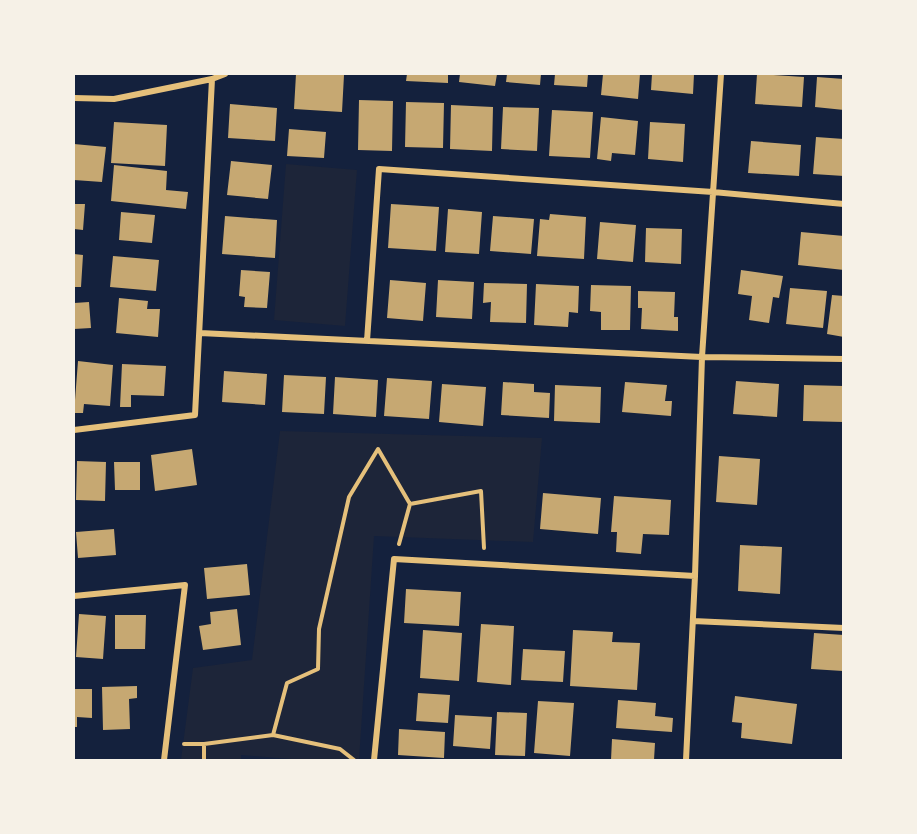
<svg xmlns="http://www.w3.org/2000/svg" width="917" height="834" font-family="Roboto,sans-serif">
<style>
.green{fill:#1d2539}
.building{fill:#c6a872}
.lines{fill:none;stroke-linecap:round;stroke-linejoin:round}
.path{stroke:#e5c07b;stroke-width:4}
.minor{stroke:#e5c07b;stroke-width:6}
</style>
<rect width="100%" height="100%" fill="#14213d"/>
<path class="green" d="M 286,164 L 357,170 L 345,326 L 274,320 Z
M 280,431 L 542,438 L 533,542 L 374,536 L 359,760 L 303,760 L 241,755 L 241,760 L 181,760 L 193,668 L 252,660 Z"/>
<path class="building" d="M 296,74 L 344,75 L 342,112 L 294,109 Z
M 407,74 L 448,74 L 448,83 L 406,81 Z
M 460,74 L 497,74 L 495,86 L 459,82 Z
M 507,74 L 541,74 L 540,85 L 506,82 Z
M 555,74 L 588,74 L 587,87 L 554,85 Z
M 603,74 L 640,74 L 638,99 L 601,95 Z
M 652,74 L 694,74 L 693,94 L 651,90 Z
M 757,74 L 804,77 L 802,107 L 755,104 Z
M 817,77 L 844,79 L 844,110 L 815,107 Z
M 359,100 L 393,101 L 392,151 L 358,150 Z
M 406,102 L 444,103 L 443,148 L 405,147 Z
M 230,104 L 277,108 L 275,141 L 228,138 Z
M 451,105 L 493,107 L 492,151 L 450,149 Z
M 503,107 L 539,108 L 537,151 L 501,149 Z
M 552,110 L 593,112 L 590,158 L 549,156 Z
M 601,117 L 638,121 L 635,155 L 612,153 L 611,161 L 597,159 Z
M 114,122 L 167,125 L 165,166 L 111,163 Z
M 650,122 L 685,124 L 683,162 L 648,159 Z
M 289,129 L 326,132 L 324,158 L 287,156 Z
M 816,137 L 844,139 L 844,176 L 813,174 Z
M 751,141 L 801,145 L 799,176 L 748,173 Z
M 74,144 L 106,147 L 102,182 L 74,180 Z
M 231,161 L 272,165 L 268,199 L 227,195 Z
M 114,165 L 167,171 L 166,190 L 188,192 L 186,209 L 111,201 Z
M 74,204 L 85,204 L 83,230 L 74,229 Z
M 391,204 L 439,207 L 436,251 L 388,248 Z
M 448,209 L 482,212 L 479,254 L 445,252 Z
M 121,212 L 155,215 L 152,243 L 119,240 Z
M 550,214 L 586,217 L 584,259 L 537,256 L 540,219 L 549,220 Z
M 225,216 L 277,220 L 275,258 L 222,254 Z
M 493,216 L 534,219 L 531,254 L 490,251 Z
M 600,222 L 636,225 L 633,262 L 597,259 Z
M 646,228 L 682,229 L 681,264 L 645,262 Z
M 801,232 L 844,236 L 844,270 L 798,265 Z
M 74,254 L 83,255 L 81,287 L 74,287 Z
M 113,256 L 159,260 L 156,291 L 110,287 Z
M 241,270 L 270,272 L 267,308 L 244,307 L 245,297 L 239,296 Z
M 741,270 L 783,276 L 779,298 L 773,297 L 769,323 L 749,320 L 752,296 L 738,294 Z
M 390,280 L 426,283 L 423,321 L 387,318 Z
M 438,280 L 474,282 L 472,319 L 436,317 Z
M 484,283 L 527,284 L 526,323 L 490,322 L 491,302 L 483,303 Z
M 536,284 L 579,286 L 578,313 L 569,312 L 568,327 L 534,325 Z
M 591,285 L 631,286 L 630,330 L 601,330 L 601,312 L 590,311 Z
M 790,288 L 827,291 L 823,328 L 786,324 Z
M 638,291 L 675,292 L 674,317 L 678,317 L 678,331 L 641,329 L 642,308 L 638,308 Z
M 832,295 L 844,296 L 844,337 L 827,334 Z
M 119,298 L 148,301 L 147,309 L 160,309 L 158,337 L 116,333 Z
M 89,302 L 91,328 L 74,329 L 74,303 Z
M 78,361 L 113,365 L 110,406 L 84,404 L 83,413 L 74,413 Z
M 122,364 L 166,366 L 164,396 L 131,395 L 131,407 L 120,407 Z
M 224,371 L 267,374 L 265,405 L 222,402 Z
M 284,375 L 326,377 L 324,414 L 282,412 Z
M 335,377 L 378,380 L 376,417 L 333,414 Z
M 387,378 L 432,381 L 429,419 L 384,416 Z
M 736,381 L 779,384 L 777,417 L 733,414 Z
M 503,382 L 534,384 L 534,392 L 550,393 L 549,418 L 501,415 Z
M 625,382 L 667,385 L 665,401 L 672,401 L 671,416 L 622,412 Z
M 442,384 L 486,387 L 483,426 L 439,422 Z
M 555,385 L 601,387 L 600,423 L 554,421 Z
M 804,385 L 844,386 L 844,422 L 803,421 Z
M 192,449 L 197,485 L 155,491 L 151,455 Z
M 719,456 L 760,459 L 757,505 L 716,502 Z
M 77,461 L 106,462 L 105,501 L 76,500 Z
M 114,462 L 140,462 L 140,490 L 115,490 Z
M 543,493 L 601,498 L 598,534 L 540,529 Z
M 614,496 L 671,500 L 669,535 L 643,534 L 641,554 L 616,552 L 617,532 L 611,532 Z
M 114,529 L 116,555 L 78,558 L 76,532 Z
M 740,545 L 782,547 L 780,594 L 738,591 Z
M 247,564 L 250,595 L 207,599 L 204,568 Z
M 406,589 L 461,592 L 459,626 L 404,623 Z
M 237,609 L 241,645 L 203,650 L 199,626 L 211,624 L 210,612 Z
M 79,614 L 106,616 L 103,659 L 76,657 Z
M 115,615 L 146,615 L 145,649 L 115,649 Z
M 481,624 L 514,626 L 511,685 L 477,682 Z
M 423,630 L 462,633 L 459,681 L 420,678 Z
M 573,630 L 613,632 L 612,642 L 640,643 L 637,690 L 570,686 Z
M 814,633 L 844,635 L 843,671 L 811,669 Z
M 523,649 L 565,651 L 563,682 L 521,680 Z
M 137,686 L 137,698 L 129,699 L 130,729 L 103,730 L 102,687 Z
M 74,689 L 92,689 L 92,718 L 77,717 L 77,727 L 74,727 Z
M 418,693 L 450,695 L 448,723 L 416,721 Z
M 735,696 L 797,704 L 792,744 L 741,738 L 742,723 L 732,722 Z
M 618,700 L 656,703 L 655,716 L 673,718 L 672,732 L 616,728 Z
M 538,701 L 574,703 L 570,756 L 534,753 Z
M 497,712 L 527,713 L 525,756 L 495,755 Z
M 455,715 L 492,717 L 490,749 L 453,746 Z
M 399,729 L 445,732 L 444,758 L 398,755 Z
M 612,739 L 655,743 L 654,760 L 611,760 Z"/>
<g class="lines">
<path class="path" d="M 399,544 L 410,504
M 273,735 L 287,683 L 318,669 L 319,629 L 349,497 L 378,449 L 410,504 L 481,491 L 484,548
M 184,744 L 204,744
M 204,760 L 204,744 L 273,735 L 340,749 L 354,760"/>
<path class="minor" d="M 74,98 L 114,99 L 212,79 L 225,74
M 200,333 L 702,357 L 844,359
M 367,341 L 379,169 L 713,192 L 844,204
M 74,430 L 195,415 L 212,79
M 74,596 L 185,585 L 164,760
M 693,621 L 844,628
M 374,760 L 394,559 L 695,576
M 686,760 L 695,576 L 702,357 L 721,74"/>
</g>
<rect width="917" height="834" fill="none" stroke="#f6f1e7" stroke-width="150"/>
</svg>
